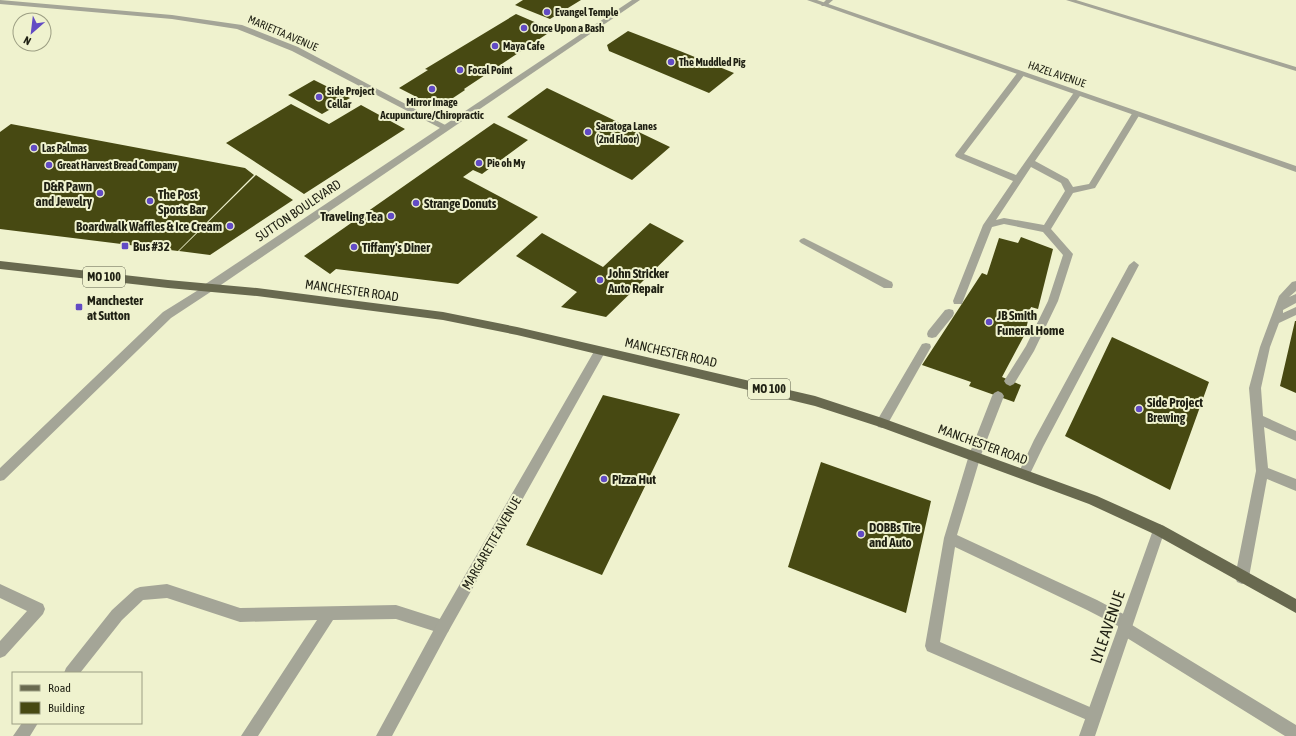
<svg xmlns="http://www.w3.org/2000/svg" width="1296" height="736" font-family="'Asap Condensed',sans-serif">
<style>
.building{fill:#474912}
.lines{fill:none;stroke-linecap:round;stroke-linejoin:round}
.service{fill:#a4a597;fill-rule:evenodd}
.minor{fill:#a4a597;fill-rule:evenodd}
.tertiary{fill:#a4a597;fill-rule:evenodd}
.primary{fill:#68694f;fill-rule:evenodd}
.poi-dot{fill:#624bc4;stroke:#eff2ce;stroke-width:1.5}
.labels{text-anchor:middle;stroke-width:4;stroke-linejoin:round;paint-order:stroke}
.far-poi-label{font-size:11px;font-weight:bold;fill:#1f2013;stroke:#eff2ce;text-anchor:start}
.far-street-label{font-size:11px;fill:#1f2013;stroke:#eff2ce}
.shield{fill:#eff2ce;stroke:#5d5f4b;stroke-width:1}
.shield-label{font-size:12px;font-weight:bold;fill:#1f2013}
.poi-label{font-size:13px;font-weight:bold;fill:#1f2013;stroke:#eff2ce;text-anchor:start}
.street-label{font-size:13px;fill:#1f2013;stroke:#eff2ce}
.near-street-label{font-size:16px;fill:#1f2013;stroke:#eff2ce}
</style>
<rect width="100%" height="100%" fill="#eff2ce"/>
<path class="building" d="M 523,0 L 581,0 L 550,19 L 515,5 Z
M 516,14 L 553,30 L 464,89 L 465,90 L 438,108 L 399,88 L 428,70 L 425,69 Z
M 628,31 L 680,51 L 734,73 L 709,93 L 609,51 L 607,45 Z
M 314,80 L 350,98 L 322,114 L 288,95 Z
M 547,88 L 670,147 L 632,180 L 507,117 Z
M 291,104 L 329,124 L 361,105 L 405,129 L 304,194 L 226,143 Z
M 494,123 L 528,140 L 482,174 L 473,170 L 463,177 L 538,217 L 458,284 L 336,269 L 330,274 L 304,256 Z
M 11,124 L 245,168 L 254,175 L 178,251 L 0,229 L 0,132 Z
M 256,175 L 293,200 L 210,255 L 179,251 Z
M 650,223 L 684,241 L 606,317 L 561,307 L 577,292 L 516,256 L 542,233 L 603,267 Z
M 1021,237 L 1053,249 L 1038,309 L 1031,307 L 1025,334 L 1002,377 L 1021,385 L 1014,402 L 969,386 L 971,382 L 922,365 L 982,273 L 987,275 L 999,238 L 1018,243 Z
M 1295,321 L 1296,321 L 1296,393 L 1280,386 Z
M 1112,337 L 1209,382 L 1170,490 L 1065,436 Z
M 603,395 L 680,414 L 602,575 L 526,545 Z
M 821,462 L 931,501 L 906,613 L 788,567 Z"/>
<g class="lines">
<path class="service" d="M 826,0 L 833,0 L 826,6 L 822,6 L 821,5 Z
M 1066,0 L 1076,0 L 1296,67 L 1296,71 Z
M 1018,72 L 1021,72 L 1025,74 L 964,154 L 1016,175 L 1075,91 L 1078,91 L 1082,93 L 1035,161 L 1068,179 L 1073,187 L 1089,184 L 1133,112 L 1139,112 L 1140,114 L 1095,188 L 1073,193 L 1051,229 L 1073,254 L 1058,301 L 1034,351 L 1014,384 L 1010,386 L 1006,384 L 1004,381 L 1026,346 L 1048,301 L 1063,255 L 1043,232 L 1004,224 L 992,227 L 963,301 L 962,304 L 954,304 L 953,301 L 983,225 L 1013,181 L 956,157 L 955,155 ZM 1031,167 L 1061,183 L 1065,191 L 1044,225 L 1004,218 L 996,220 Z
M 804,238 L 892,282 L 893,285 L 892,288 L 884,288 L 801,243 L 799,241 L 801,239 Z
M 1134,261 L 1139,265 L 1043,447 L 1028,478 L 1024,479 L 1020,478 L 1018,474 L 1034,440 L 1129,265 Z
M 1296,281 L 1296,291 L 1289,297 L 1296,294 L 1296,303 L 1283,310 L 1283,313 L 1296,307 L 1296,315 L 1279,323 L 1270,347 L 1261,388 L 1263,416 L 1296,431 L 1296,441 L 1264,427 L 1268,468 L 1296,479 L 1296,491 L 1267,479 L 1249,577 L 1247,582 L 1242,584 L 1237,582 L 1235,577 L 1256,471 L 1249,388 L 1260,347 L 1279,296 L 1292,282 Z
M 949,309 L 953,310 L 954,313 L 953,316 L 936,337 L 932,338 L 928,337 L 927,334 L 928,331 L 945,310 Z
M 926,343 L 930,344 L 931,347 L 886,427 L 882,428 L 878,427 L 876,423 L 878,419 L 922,344 Z
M 998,391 L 1002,393 L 1004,396 L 981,455 L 957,535 L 1097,600 L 1131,618 L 1132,625 L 1296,725 L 1296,736 L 1285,736 L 1119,633 L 1118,626 L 1087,610 L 955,547 L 940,642 L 1099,711 L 1101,716 L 1099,721 L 1094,723 L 927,651 L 925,646 L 944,538 L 969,455 L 992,396 L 994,393 Z
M 0,584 L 43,604 L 45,609 L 43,614 L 5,656 L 0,658 L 0,641 L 27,611 L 0,598 Z
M 167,584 L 240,608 L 396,605 L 443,620 L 448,622 L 450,627 L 448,632 L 443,634 L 396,619 L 333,620 L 258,736 L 241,736 L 317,620 L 240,622 L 167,598 L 143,600 L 122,620 L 80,673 L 64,673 L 66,668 L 112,610 L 135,589 L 140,587 Z
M 22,723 L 38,723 L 30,736 L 13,736 Z"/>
<path class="minor" d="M 0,0 L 172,15 L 242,25 L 298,47 L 449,127 L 445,130 L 442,129 L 292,51 L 237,29 L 172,19 L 0,4 Z
M 807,0 L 817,0 L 1296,166 L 1296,172 Z
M 208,284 L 212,285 L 213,288 L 212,291 L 171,318 L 4,480 L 0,481 L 0,468 L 163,312 Z
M 600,347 L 604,348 L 605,351 L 604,354 L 448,632 L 392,736 L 376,736 L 438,622 L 596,348 Z
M 1159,524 L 1164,526 L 1165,530 L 1095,736 L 1079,736 L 1153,530 L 1154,526 Z"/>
<path class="tertiary" d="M 632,0 L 640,0 L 212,291 L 204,291 L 203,288 L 204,285 Z"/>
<path class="primary" d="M 0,261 L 168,280 L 257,288 L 443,312 L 517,327 L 815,396 L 882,418 L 1097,496 L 1164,526 L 1296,599 L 1296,613 L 1154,534 L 1089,504 L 880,427 L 815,406 L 517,335 L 443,320 L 257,296 L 168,288 L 0,269 Z"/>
</g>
<g class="poi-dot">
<circle cx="547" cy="12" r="4"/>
<circle cx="524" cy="28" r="4"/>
<circle cx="495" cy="46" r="4"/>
<circle cx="671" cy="62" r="4"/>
<circle cx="460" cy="70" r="4"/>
<circle cx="432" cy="89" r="4"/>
<circle cx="319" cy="97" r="4"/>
<circle cx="588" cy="132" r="4"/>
<circle cx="34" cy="148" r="4"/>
<circle cx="479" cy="163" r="4"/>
<circle cx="49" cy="165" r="4"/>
<circle cx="100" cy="193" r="4"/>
<circle cx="150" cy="201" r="4"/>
<circle cx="416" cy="203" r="4"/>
<circle cx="391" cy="216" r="4"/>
<circle cx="230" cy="226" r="4"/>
<rect x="121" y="242" width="8" height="8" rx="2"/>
<circle cx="354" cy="247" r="4"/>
<circle cx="600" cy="280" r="4"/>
<rect x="75" y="303" width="8" height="8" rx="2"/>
<circle cx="989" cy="322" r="4"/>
<circle cx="1139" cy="409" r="4"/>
<circle cx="604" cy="479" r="4"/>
<circle cx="861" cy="534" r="4"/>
</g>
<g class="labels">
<g class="far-poi-label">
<text x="555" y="16">Evangel Temple</text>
<text x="532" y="32">Once Upon a Bash</text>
<text x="503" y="50">Maya Cafe</text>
<text x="679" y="66">The Muddled Pig</text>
<text x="468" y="74">Focal Point</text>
<text x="327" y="95">Side Project<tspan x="327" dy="13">Cellar</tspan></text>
<text x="432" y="106" text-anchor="middle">Mirror Image<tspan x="432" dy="13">Acupuncture/Chiropractic</tspan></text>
<text x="596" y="130">Saratoga Lanes<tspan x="596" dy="13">(2nd Floor)</tspan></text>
<text x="42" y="152">Las Palmas</text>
<text x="487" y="167">Pie oh My</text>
<text x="57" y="169">Great Harvest Bread Company</text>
</g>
<g class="far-street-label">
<text transform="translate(283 33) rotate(23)" y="4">MARIETTA AVENUE</text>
<text transform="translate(1057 74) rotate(19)" y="4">HAZEL AVENUE</text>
</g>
<g class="shield">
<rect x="83" y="267" width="42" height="20" rx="3"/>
<rect x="748" y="379" width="42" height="20" rx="3"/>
</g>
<g class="shield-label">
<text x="104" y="281">MO 100</text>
<text x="769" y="393">MO 100</text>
</g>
<g class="poi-label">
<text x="92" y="191" text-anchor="end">D&amp;R Pawn<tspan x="92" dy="15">and Jewelry</tspan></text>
<text x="158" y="199">The Post<tspan x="158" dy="15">Sports Bar</tspan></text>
<text x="424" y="208">Strange Donuts</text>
<text x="383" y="221" text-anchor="end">Traveling Tea</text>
<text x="222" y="231" text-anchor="end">Boardwalk Waffles &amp; Ice Cream</text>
<text x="133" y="251">Bus #32</text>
<text x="362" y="252">Tiffany's Diner</text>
<text x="608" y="278">John Stricker<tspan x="608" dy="15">Auto Repair</tspan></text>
<text x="87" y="305">Manchester<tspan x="87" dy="15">at Sutton</tspan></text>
<text x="997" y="320">JB Smith<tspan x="997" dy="15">Funeral Home</tspan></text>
<text x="1147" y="407">Side Project<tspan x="1147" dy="15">Brewing</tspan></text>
<text x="612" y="484">Pizza Hut</text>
<text x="869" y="532">DOBBs Tire<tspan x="869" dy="15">and Auto</tspan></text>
</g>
<g class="street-label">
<text transform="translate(298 210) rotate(-34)" y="5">SUTTON BOULEVARD</text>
<text transform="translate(352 290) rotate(8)" y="5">MANCHESTER ROAD</text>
<text transform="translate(671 352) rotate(13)" y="5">MANCHESTER ROAD</text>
<text transform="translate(983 444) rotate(20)" y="5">MANCHESTER ROAD</text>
<text transform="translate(491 543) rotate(-60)" y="5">MARGARETTE AVENUE</text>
</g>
<g class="near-street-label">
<text transform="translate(1107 627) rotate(-71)" y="6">LYLE AVENUE</text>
</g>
</g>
<rect x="12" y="672" width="130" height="52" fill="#eff2ce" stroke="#9c9e83"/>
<rect x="20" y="685" width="20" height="6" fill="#68694f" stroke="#9c9e83"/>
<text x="48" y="692" font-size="12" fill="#1f2013">Road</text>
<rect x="20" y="702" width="20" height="12" fill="#474912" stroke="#9c9e83"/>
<text x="48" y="712" font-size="12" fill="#1f2013">Building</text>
<g transform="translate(32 32) rotate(208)"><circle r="19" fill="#eff2ce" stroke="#9c9e83"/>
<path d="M0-3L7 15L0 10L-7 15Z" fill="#624bc4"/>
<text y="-6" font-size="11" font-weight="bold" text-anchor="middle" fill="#1f2013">N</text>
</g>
</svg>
